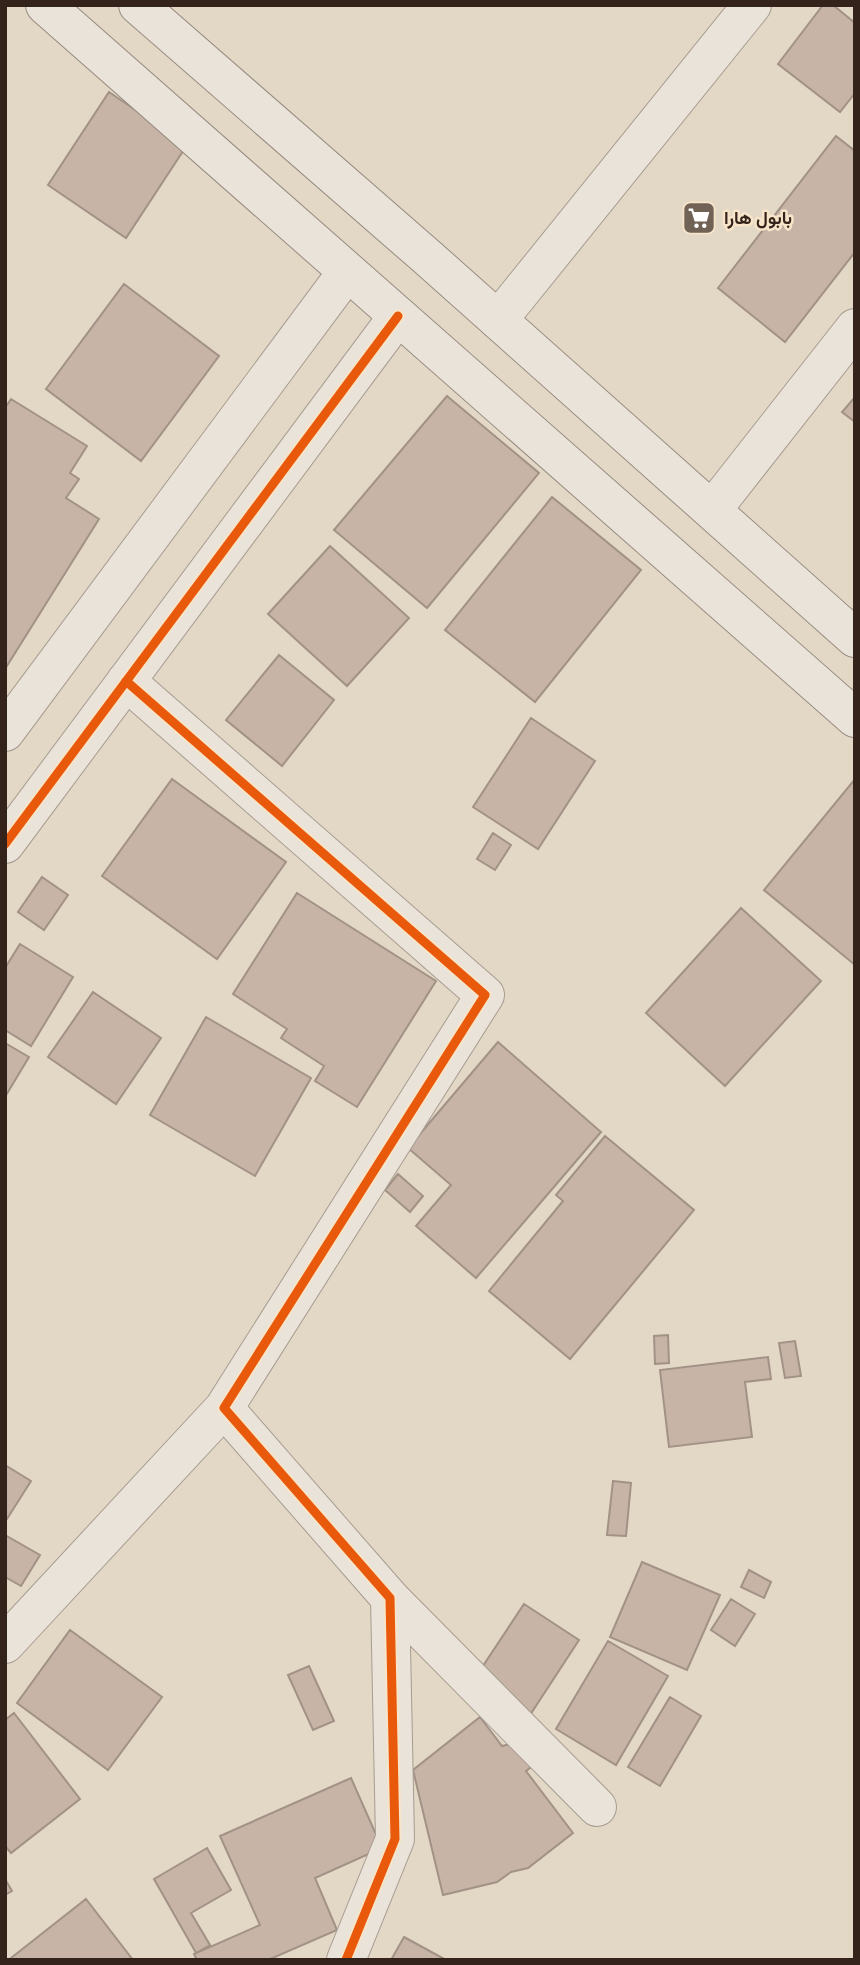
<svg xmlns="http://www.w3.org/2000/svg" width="860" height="1965" font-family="'Times New Roman',Vazirmatn,serif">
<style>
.building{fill:#c7b4a7;stroke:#a29286;stroke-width:2}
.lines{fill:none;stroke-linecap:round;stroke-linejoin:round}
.street-casing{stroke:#a79c90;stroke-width:40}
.secondary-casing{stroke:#978c80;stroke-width:40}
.street{stroke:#eae3d9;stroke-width:38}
.secondary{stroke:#eae3d9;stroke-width:38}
.cycleway-casing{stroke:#f7e4c9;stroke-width:13}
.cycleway{stroke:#e8590c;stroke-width:9}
.labels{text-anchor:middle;stroke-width:5;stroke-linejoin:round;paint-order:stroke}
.poi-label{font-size:18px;font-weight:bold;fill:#34231a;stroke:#f7e4c9;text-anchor:start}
</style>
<rect width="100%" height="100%" fill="#e3d7c6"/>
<path class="building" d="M 823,5 L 833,5 L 855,23 L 855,93 L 840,112 L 778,64 Z
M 109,92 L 187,145 L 126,238 L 48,185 Z
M 836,136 L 855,151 L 855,252 L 785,342 L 718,288 Z
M 124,284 L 219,356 L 141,461 L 46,389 Z
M 447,396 L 539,473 L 427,608 L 334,530 Z
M 855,397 L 855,422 L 842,412 Z
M 11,399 L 87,446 L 70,473 L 79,479 L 66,498 L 99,519 L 5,669 L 5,408 Z
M 552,497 L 641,570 L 535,702 L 445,630 Z
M 330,546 L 409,618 L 347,686 L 268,614 Z
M 279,655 L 334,700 L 282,766 L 226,720 Z
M 531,718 L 595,761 L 538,849 L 473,807 Z
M 172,779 L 286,862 L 217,959 L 102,876 Z
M 855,779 L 855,965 L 764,890 Z
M 493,833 L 511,845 L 495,870 L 477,859 Z
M 42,877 L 68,895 L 44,930 L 18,912 Z
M 297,893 L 436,981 L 357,1107 L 315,1081 L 324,1066 L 281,1038 L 287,1029 L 233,994 Z
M 741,908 L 821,981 L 725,1086 L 646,1013 Z
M 20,944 L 73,977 L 31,1046 L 5,1030 L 5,968 Z
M 93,992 L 161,1038 L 116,1104 L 48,1057 Z
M 206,1017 L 311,1078 L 255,1176 L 150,1115 Z
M 498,1042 L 601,1132 L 476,1278 L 416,1226 L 451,1185 L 408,1148 Z
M 5,1043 L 29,1057 L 5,1097 Z
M 605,1136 L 694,1210 L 570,1359 L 489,1291 L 563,1201 L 556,1195 Z
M 398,1174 L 423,1196 L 410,1212 L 385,1190 Z
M 668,1335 L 669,1363 L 655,1364 L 654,1336 Z
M 795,1341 L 801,1376 L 785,1378 L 779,1343 Z
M 768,1357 L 771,1379 L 745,1382 L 752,1437 L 669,1447 L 660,1370 Z
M 5,1465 L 31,1481 L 5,1522 Z
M 613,1481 L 631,1483 L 626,1536 L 607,1535 Z
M 5,1535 L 40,1555 L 21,1586 L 5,1577 Z
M 642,1562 L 720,1595 L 687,1670 L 610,1637 Z
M 749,1570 L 771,1582 L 764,1598 L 741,1587 Z
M 731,1599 L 755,1614 L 735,1646 L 711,1630 Z
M 524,1604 L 579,1640 L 528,1718 L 473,1681 Z
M 70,1630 L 162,1697 L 108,1770 L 17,1703 Z
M 608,1641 L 668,1676 L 616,1765 L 556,1729 Z
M 309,1666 L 334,1721 L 313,1730 L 288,1675 Z
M 670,1697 L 701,1716 L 660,1786 L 628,1767 Z
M 14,1713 L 80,1799 L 11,1853 L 5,1846 L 5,1720 Z
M 480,1717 L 502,1746 L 522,1741 L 538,1762 L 526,1771 L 573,1833 L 528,1868 L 511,1872 L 497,1882 L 443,1895 L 413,1770 Z
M 351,1778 L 382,1848 L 315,1878 L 337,1930 L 268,1960 L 197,1960 L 194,1954 L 260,1925 L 220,1836 Z
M 207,1848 L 231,1890 L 191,1913 L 210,1945 L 196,1953 L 154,1879 Z
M 5,1879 L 12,1891 L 5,1895 Z
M 86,1899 L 133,1960 L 12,1960 L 11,1958 Z
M 404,1937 L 446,1960 L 391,1960 Z"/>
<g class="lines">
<defs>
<path id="street" d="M 498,320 L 752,5
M 712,510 L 855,328
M 126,681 L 485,995 L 224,1408 L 390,1598 L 395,1839 L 346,1960
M 5,732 L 347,272
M 5,844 L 398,316
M 390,1598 L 597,1807
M 5,1644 L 224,1408"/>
<path id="secondary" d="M 45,5 L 855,718
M 138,5 L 426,256 L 855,638"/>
</defs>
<use href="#street" class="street-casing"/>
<use href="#secondary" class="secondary-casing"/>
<use href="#street" class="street"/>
<use href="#secondary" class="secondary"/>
<defs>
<path id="cycleway" d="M 126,681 L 485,995 L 224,1408 L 390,1598 L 395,1839 L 346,1960
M 5,844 L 398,316"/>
</defs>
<use href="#cycleway" class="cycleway-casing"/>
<use href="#cycleway" class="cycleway"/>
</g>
<defs>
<symbol id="supermarket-square" viewBox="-11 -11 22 22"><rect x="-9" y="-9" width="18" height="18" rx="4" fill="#716256" stroke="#f7e4c9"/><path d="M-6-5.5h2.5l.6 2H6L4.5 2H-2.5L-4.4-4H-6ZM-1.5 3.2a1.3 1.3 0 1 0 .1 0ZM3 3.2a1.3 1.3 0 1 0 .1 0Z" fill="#fff"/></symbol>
</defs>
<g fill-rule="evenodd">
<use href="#supermarket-square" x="680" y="199" width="38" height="38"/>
</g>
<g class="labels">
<g class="poi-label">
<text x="724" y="224">بابول هارا</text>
</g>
</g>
<rect width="860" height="1965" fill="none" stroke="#34231a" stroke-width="14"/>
</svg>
